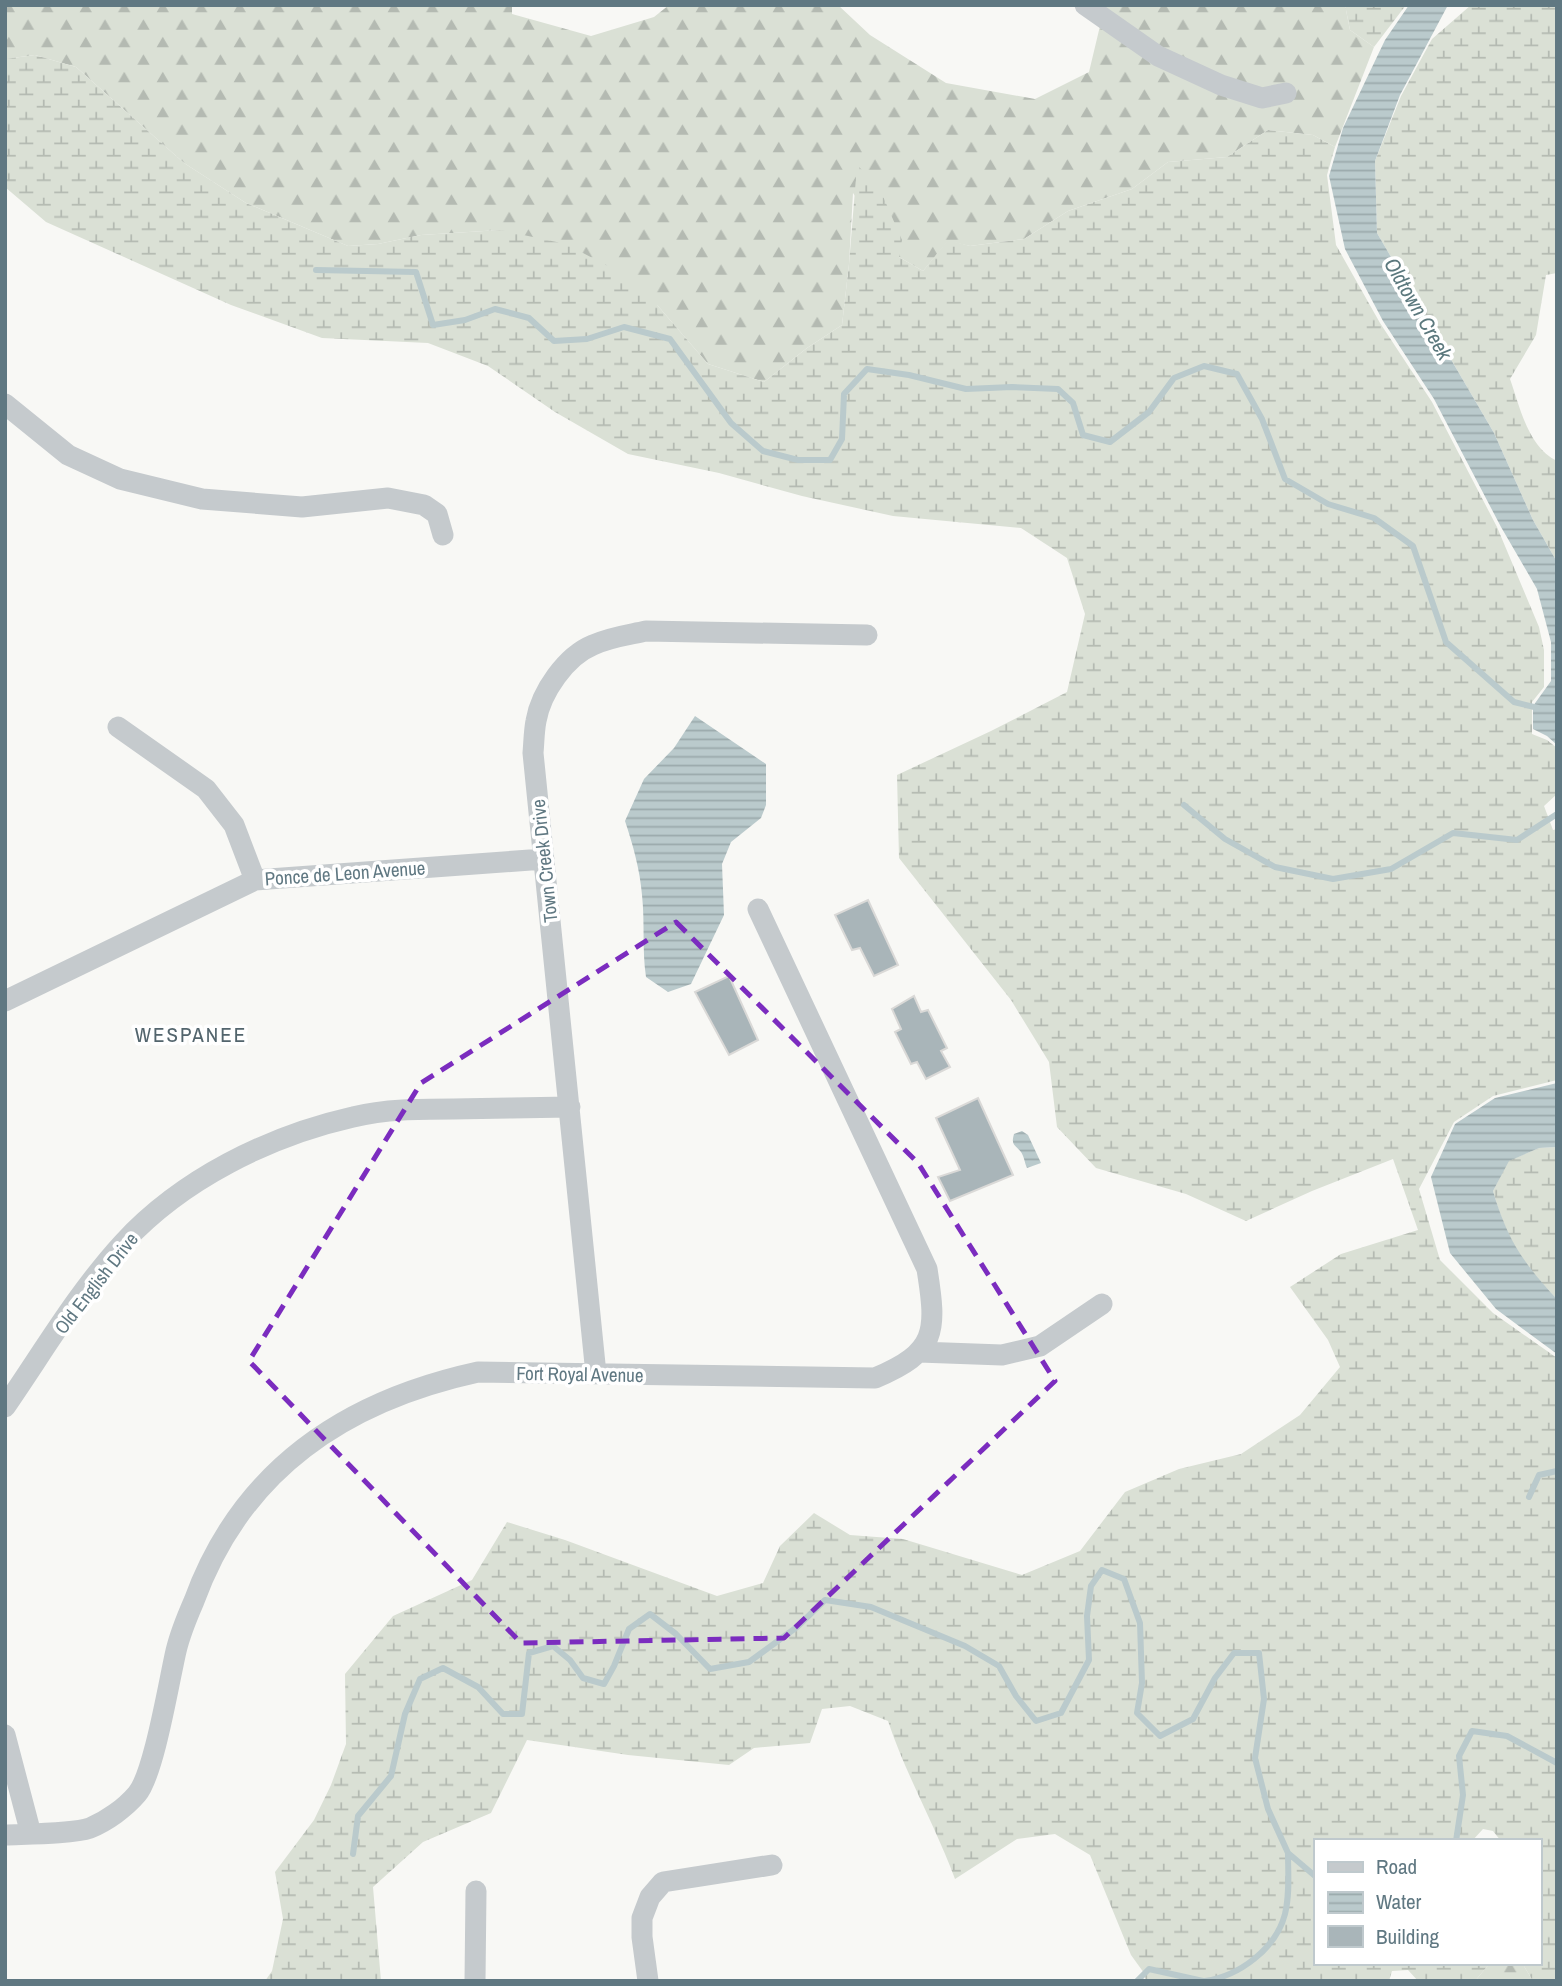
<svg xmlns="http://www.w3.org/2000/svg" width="1562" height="1986" font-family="'Archivo Narrow',sans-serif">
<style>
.forest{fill:url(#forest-firs)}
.wetland{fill:url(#wetland-marsh)}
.water{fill:url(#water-rules)}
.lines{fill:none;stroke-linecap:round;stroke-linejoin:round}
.stream{stroke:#bacacc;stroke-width:6}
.building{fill:#a9b5b9;stroke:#dad9d7;stroke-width:2}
.street{stroke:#c5cacd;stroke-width:21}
.marked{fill:none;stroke:#7b2cbf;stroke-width:5;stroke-dasharray:14 9;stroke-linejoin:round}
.labels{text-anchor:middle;stroke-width:7;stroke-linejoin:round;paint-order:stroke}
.street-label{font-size:19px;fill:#607882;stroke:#fff}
.water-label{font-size:21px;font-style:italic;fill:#5b787d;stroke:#fff}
.neighbourhood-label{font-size:21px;letter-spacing:2px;fill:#53656d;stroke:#fff}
</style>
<defs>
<pattern id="forest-firs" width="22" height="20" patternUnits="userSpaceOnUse" patternTransform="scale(1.75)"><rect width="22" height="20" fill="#dae0d5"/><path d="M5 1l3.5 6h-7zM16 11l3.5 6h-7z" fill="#b4bab2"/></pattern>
<pattern id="wetland-marsh" width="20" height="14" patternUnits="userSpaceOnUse" patternTransform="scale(1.75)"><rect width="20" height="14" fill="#dae0d5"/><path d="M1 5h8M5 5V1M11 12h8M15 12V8" fill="none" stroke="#b4bab2"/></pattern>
<pattern id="water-rules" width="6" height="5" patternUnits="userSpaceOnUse" patternTransform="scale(1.75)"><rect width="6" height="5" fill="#bacacc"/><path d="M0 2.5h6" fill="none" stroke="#9ba9ab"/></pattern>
</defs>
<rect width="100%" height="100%" fill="#f8f8f5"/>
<path class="forest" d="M 5,5 L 512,5 L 512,14 L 591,36 L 654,17 L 669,5 L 838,5 L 870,35 L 946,83 L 1035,99 L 1089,72 L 1105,5 L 1345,5 L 1350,30 L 1374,47 L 1335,147 L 1313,135 L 1268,130 L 1227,157 L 1168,162 L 1132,189 L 1068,211 L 1024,239 L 970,246 L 948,241 L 923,271 L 899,257 L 853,193 L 849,264 L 842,325 L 807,348 L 764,382 L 708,364 L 658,306 L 500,230 L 421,235 L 378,244 L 348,246 L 246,203 L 184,163 L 76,67 L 35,55 L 5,59 Z
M 1490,1963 L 1522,1963 L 1533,1981 L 1475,1981 Z"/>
<path class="wetland" d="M 1345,5 L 1406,5 L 1374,47 L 1350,30 Z
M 1471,5 L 1557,5 L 1557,273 L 1546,275 L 1536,335 L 1510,379 C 1520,407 1528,447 1557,461 L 1557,562 L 1533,520 L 1494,433 L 1377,233 L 1375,161 L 1401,96 L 1432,39 Z
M 35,55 L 76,67 L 184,163 L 246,203 L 348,246 L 378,244 L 421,235 L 500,230 L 566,244 L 619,272 L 658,306 L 708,364 L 764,382 L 807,348 L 842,325 L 849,264 L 857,165 L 878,185 L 902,240 L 899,257 L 923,271 L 948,240 L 970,246 L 1024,239 L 1068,211 L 1132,189 L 1168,162 L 1227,157 L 1268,130 L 1313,135 L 1335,147 L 1327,175 L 1336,245 L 1380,323 L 1432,402 L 1497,527 L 1539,627 L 1544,650 L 1544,687 L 1532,702 L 1532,734 L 1547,740 L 1557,748 L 1557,794 L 1544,806 L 1553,830 L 1557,829 L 1557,1080 L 1493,1096 L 1454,1122 L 1419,1189 L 1440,1260 L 1493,1313 L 1557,1358 L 1557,1981 L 1533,1981 L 1522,1963 L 1539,1963 L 1539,1841 L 1501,1841 L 1493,1831 L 1483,1829 L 1472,1841 L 1315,1841 L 1315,1963 L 1490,1963 L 1475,1981 L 1418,1981 L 1408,1970 L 1392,1971 L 1389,1981 L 1146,1981 L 1144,1973 L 1131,1955 L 1090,1855 L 1055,1834 L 1017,1839 L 955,1879 C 935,1825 906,1775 888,1721 L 850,1706 L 822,1709 L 810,1743 L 754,1748 L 729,1765 L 628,1755 L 527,1740 L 491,1813 L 423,1842 L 373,1887 L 381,1981 L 265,1981 L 272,1971 L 283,1919 L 275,1872 L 314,1820 L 331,1785 L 346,1744 L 345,1674 L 393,1616 L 472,1580 L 507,1522 L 565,1540 L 717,1596 L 763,1583 L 780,1546 L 814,1513 L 850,1535 L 903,1539 L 1022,1575 L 1080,1551 L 1125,1492 L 1179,1469 L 1241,1454 L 1300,1415 L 1340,1367 L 1328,1340 L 1290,1287 L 1341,1254 L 1418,1230 L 1393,1159 L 1312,1191 L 1246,1221 L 1186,1194 L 1096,1168 L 1057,1127 L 1049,1062 L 1011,1000 L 899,858 L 897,775 L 991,731 L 1067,692 L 1085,614 L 1067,558 L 1021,528 L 893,516 L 802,496 L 719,473 L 628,454 L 555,412 L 488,366 L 428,343 L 322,338 L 231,305 L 46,222 L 5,187 L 5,59 Z
M 1557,1147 L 1557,1299 C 1521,1262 1507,1240 1493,1191 L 1508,1161 L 1539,1148 Z"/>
<path class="water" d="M 1409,5 L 1448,5 L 1400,95 L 1375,161 L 1377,233 L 1494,433 L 1533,520 L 1557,562 L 1557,745 L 1547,736 L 1533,729 L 1533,706 L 1551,681 L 1551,642 L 1537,589 L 1501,527 L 1434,399 L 1383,321 L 1345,249 L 1329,176 L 1343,128 L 1385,40 Z
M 695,716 L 766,764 L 766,805 L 761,818 L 731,842 L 722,864 L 724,915 L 691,984 L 668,992 L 646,977 C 642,950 645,923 642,895 C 640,870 633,845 625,821 L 644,779 L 674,748 Z
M 1557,1083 L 1557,1147 L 1539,1148 L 1509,1161 L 1493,1191 C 1507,1239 1523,1263 1557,1299 L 1557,1354 L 1496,1309 L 1450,1253 L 1431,1177 L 1455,1124 L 1495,1098 Z
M 1022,1131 L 1028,1135 L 1041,1163 L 1027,1168 C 1025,1164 1024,1156 1021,1152 C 1014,1144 1011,1145 1014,1134 Z"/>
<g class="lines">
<path class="stream" d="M 316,270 L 416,272 L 433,325 L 465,320 L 495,309 L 529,318 L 554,341 L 587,339 L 624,327 L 670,339 L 731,423 L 763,451 L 798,460 L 830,460 L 842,439 L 844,394 L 867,369 L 909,375 L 966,389 L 1012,387 L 1058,389 L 1073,403 L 1083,435 L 1110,442 L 1149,412 L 1174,378 L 1204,366 L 1237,374 L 1262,419 L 1285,479 L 1328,504 L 1374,518 L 1413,546 L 1446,642 L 1514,702 L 1538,708
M 1184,805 L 1225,839 L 1275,867 L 1333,879 L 1391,869 L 1453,833 L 1517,840 L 1557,814
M 1529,1497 L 1539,1475 L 1557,1471
M 1456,1841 L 1463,1795 L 1459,1756 L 1472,1731 L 1507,1736 L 1557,1763
M 353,1854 L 358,1816 L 391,1776 L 405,1714 L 420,1679 L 443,1668 L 478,1687 L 503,1714 L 522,1714 L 529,1653 L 553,1646 L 570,1660 L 583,1678 L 604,1684 L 614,1666 L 629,1629 L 650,1614 L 676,1634 L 710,1669 L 749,1662 L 797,1627 L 825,1600 L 871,1607 L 965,1646 L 999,1666 L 1016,1696 L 1036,1721 L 1061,1713 L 1089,1660 L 1087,1616 L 1091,1586 L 1102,1570 L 1124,1579 L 1140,1623 L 1142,1683 L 1137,1713 L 1160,1736 L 1193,1719 L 1215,1678 L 1234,1653 L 1259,1653 L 1264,1699 L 1255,1758 L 1268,1809 L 1288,1853 L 1315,1876
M 1137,1981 L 1149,1969 L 1203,1981
M 1205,1981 C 1239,1976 1276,1949 1285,1914 C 1290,1894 1288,1873 1288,1853"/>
</g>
<path class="building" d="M 868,900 L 898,965 L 874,976 L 860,948 L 852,950 L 835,915 Z
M 729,976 L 758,1040 L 729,1055 L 695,992 Z
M 914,996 L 921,1012 L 928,1010 L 947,1048 L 941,1051 L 950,1067 L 926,1079 L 917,1062 L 911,1064 L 895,1032 L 901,1029 L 892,1009 Z
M 978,1098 L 1013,1175 L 950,1201 L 938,1177 L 960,1170 L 936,1118 Z"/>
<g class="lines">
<path class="street" d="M 1085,5 L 1158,56 L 1221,85 L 1262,98 L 1286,93
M 5,404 L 68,455 L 120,479 L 202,499 L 302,507 L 388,498 L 424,505 L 437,514 L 443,535
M 118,727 L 206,789 L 234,825 L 255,880
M 5,1001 L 255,880 L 544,859
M 919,1352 L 1002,1355 L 1040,1346 L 1102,1304
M 596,1374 L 533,753 C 534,742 534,731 536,721 C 541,692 566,656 593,645 C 610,637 628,635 646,631 L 867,635
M 5,1407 C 43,1352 78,1292 123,1243 C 182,1179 269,1136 353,1117 C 385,1109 420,1109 453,1109 C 492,1108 531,1108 570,1107
M 5,1735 L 31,1834
M 5,1835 C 25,1834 73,1834 90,1828 C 107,1821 125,1808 137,1794 C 154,1774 169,1681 176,1651 C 180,1634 187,1617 194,1601 C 242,1469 345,1401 478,1372 L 875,1378 C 937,1352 937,1332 927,1269 L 758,909
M 475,1981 L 476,1891
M 648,1981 L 642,1937 L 642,1918 L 650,1897 L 663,1882 L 772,1865"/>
</g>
<path class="marked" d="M 676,922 L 918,1163 L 1055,1381 L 784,1638 L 521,1643 L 249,1361 L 421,1083 Z"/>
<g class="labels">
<g class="street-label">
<text transform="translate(544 861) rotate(-96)" y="7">Town Creek Drive</text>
<text transform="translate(345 873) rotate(-4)" y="7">Ponce de Leon Avenue</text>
<text transform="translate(96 1283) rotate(-52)" y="7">Old English Drive</text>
<text transform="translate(580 1374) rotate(1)" y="7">Fort Royal Avenue</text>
</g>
<g class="water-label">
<text transform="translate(1418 309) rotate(60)" y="7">Oldtown Creek</text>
</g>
<g class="neighbourhood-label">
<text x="191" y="1042">WESPANEE</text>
</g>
</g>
<rect width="1562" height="1986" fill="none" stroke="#607882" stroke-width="14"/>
<rect x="1314" y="1839" width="228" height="126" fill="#ffffff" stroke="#bfc9cd" stroke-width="2"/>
<rect x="1328" y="1862" width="35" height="10" fill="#c5cacd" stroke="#bfc9cd" stroke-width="2"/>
<text x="1376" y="1874" font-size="21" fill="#607882">Road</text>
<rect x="1328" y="1892" width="35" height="21" fill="url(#water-rules)" stroke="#bfc9cd" stroke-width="2"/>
<text x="1376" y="1909" font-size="21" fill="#607882">Water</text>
<rect x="1328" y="1926" width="35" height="21" fill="#a9b5b9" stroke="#bfc9cd" stroke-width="2"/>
<text x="1376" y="1944" font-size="21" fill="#607882">Building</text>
</svg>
